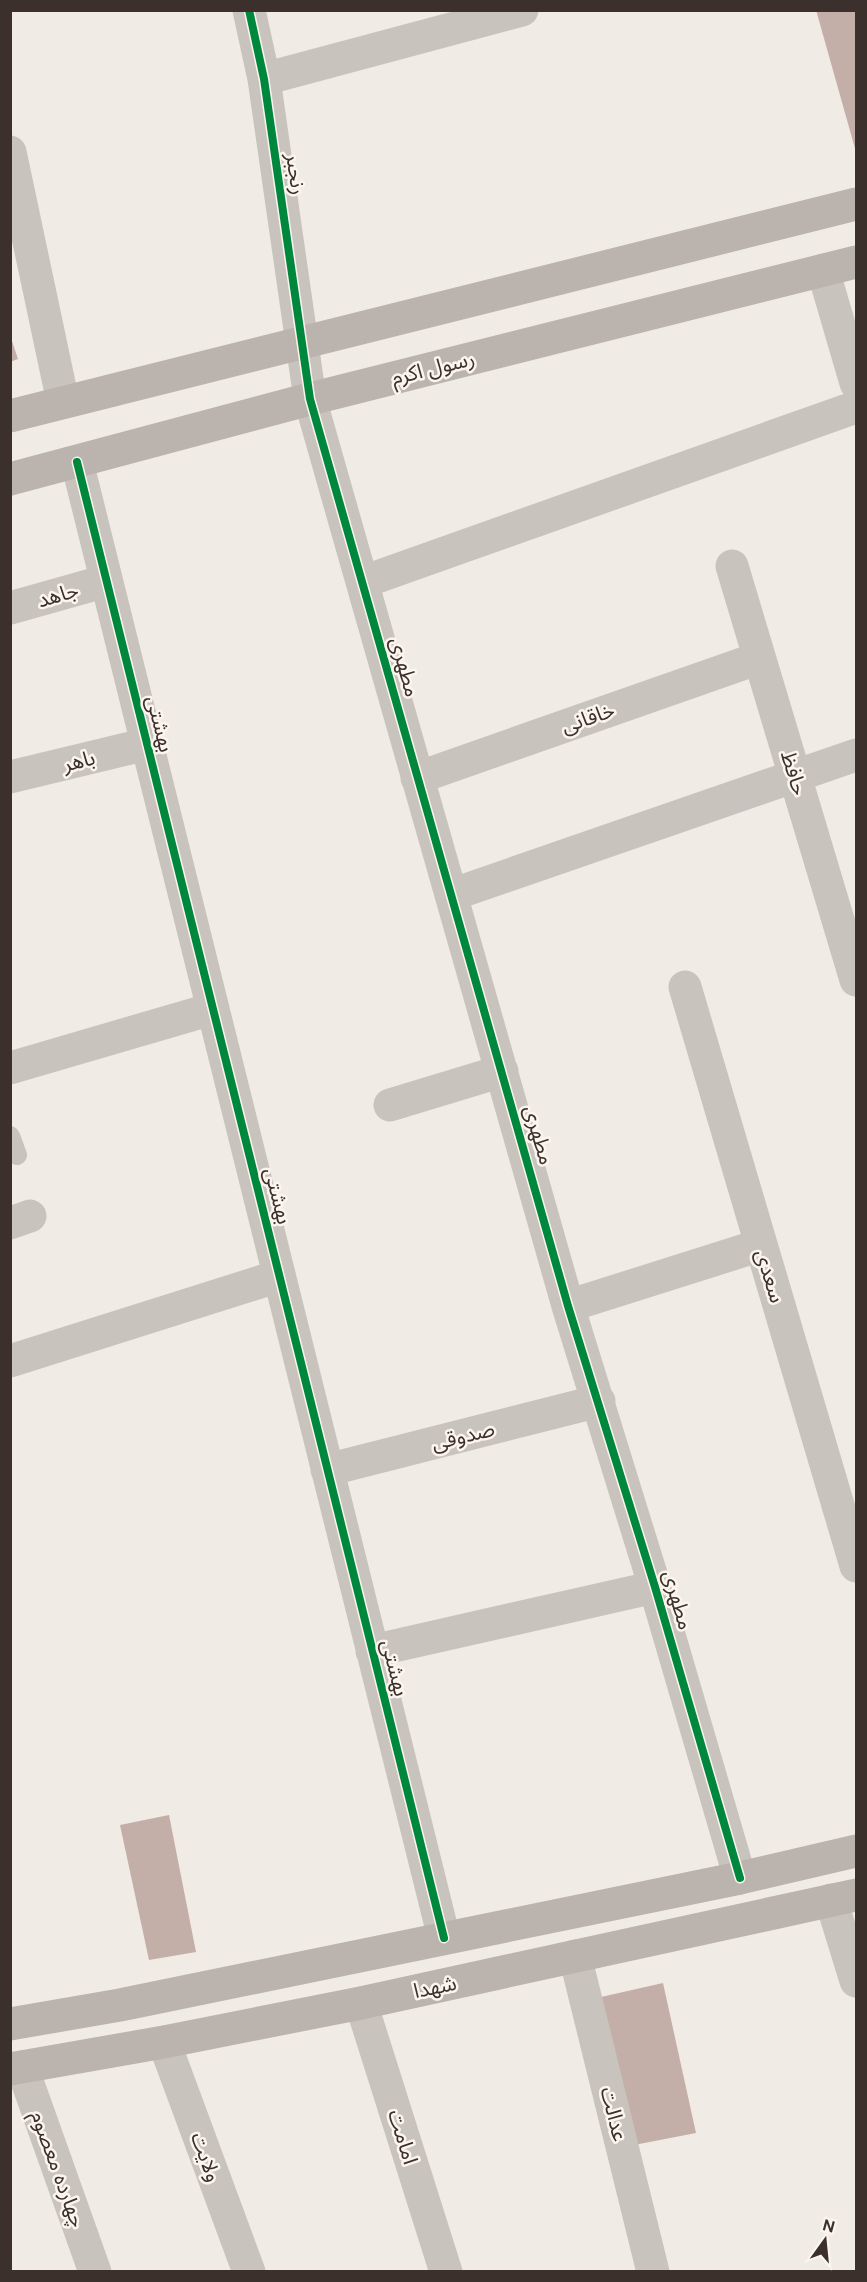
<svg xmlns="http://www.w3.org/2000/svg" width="867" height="2282" font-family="'DM Sans','Noto Sans Arabic',sans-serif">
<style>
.building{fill:#c3afa7}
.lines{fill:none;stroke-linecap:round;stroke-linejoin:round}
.lane{stroke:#c9c3be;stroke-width:20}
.street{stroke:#c9c3be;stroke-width:33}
.secondary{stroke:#bab3ae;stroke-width:33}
.cycleway-casing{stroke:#fbf5ee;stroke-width:11}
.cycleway{stroke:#00873e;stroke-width:8}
.labels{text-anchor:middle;stroke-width:5;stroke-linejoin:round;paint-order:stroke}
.street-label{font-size:21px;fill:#3b302b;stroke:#fbf5ee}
</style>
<rect width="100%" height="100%" fill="#f0ebe5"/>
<path class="building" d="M 816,10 L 856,10 L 856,152 Z
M 10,335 L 18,359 L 10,362 Z
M 169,1815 L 196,1952 L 149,1960 L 120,1825 Z
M 663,1983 L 696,2133 L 634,2145 L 601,1997 Z"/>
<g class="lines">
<path class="lane" d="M 10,1136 L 17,1155"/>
<path class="street" d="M 249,10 L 264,79 L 310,399 L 568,1306 L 655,1587 L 740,1878
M 264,79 L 522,10
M 10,152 L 63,402
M 823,270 L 856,383
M 77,462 L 444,1938
M 732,566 L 856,980
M 363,582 L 856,407
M 10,608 L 106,581
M 10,777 L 147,744
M 417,778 L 759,658
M 451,895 L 856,755
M 685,987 L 856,1566
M 10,1068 L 212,1009
M 390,1105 L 502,1071
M 10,1223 L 30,1216
M 568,1306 L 761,1245
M 10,1361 L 279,1276
M 327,1470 L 599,1401
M 372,1651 L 655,1587
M 831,1900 L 856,1981
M 575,1956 L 653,2272
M 361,2003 L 446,2272
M 164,2042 L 249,2272
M 22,2067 L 95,2272"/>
<path class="secondary" d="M 10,416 L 856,204
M 10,479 L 310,399 L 856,262
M 10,2024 L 120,2005 L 740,1878 L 856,1851
M 10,2069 L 164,2042 L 361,2003 L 856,1895"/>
<defs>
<path id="cycleway" d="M 249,10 L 264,79 L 310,399 L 568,1306 L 655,1587 L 740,1878
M 77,462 L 444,1938"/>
</defs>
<use href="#cycleway" class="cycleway-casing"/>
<use href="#cycleway" class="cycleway"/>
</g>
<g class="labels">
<g class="street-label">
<text transform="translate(296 174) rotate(82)" y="7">رنجبر</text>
<text transform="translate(433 368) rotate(-14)" y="7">رسول اکرم</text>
<text transform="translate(58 595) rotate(-16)" y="7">جاهد</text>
<text transform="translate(405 667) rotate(75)" y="7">مطهری</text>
<text transform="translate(588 718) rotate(-19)" y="7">خاقانی</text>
<text transform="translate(160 724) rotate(76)" y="7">بهشتی</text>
<text transform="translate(79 761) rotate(-14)" y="7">باهر</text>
<text transform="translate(794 773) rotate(73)" y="7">حافظ</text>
<text transform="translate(539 1135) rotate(74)" y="7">مطهری</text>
<text transform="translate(278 1196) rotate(76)" y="7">بهشتی</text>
<text transform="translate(770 1276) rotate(73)" y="7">سعدی</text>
<text transform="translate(463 1436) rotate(-14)" y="7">صدوقی</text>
<text transform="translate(678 1600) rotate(74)" y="7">مطهری</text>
<text transform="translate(395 1668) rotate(76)" y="7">بهشتی</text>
<text transform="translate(435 1987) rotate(-12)" y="7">شهدا</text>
<text transform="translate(614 2114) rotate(76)" y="7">عدالت</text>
<text transform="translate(403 2137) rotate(73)" y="7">امامت</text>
<text transform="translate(206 2157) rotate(70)" y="7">ولایت</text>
<text transform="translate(58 2169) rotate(70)" y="7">چهارده معصوم</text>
</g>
</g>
<rect width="867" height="2282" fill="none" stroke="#3b302b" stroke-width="24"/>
<g transform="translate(825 2240) rotate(15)" stroke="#fbf5ee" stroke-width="4.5" paint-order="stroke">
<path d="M0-4.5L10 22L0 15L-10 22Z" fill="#3b302b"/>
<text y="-9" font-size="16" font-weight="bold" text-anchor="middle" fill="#3b302b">N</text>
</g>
</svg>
